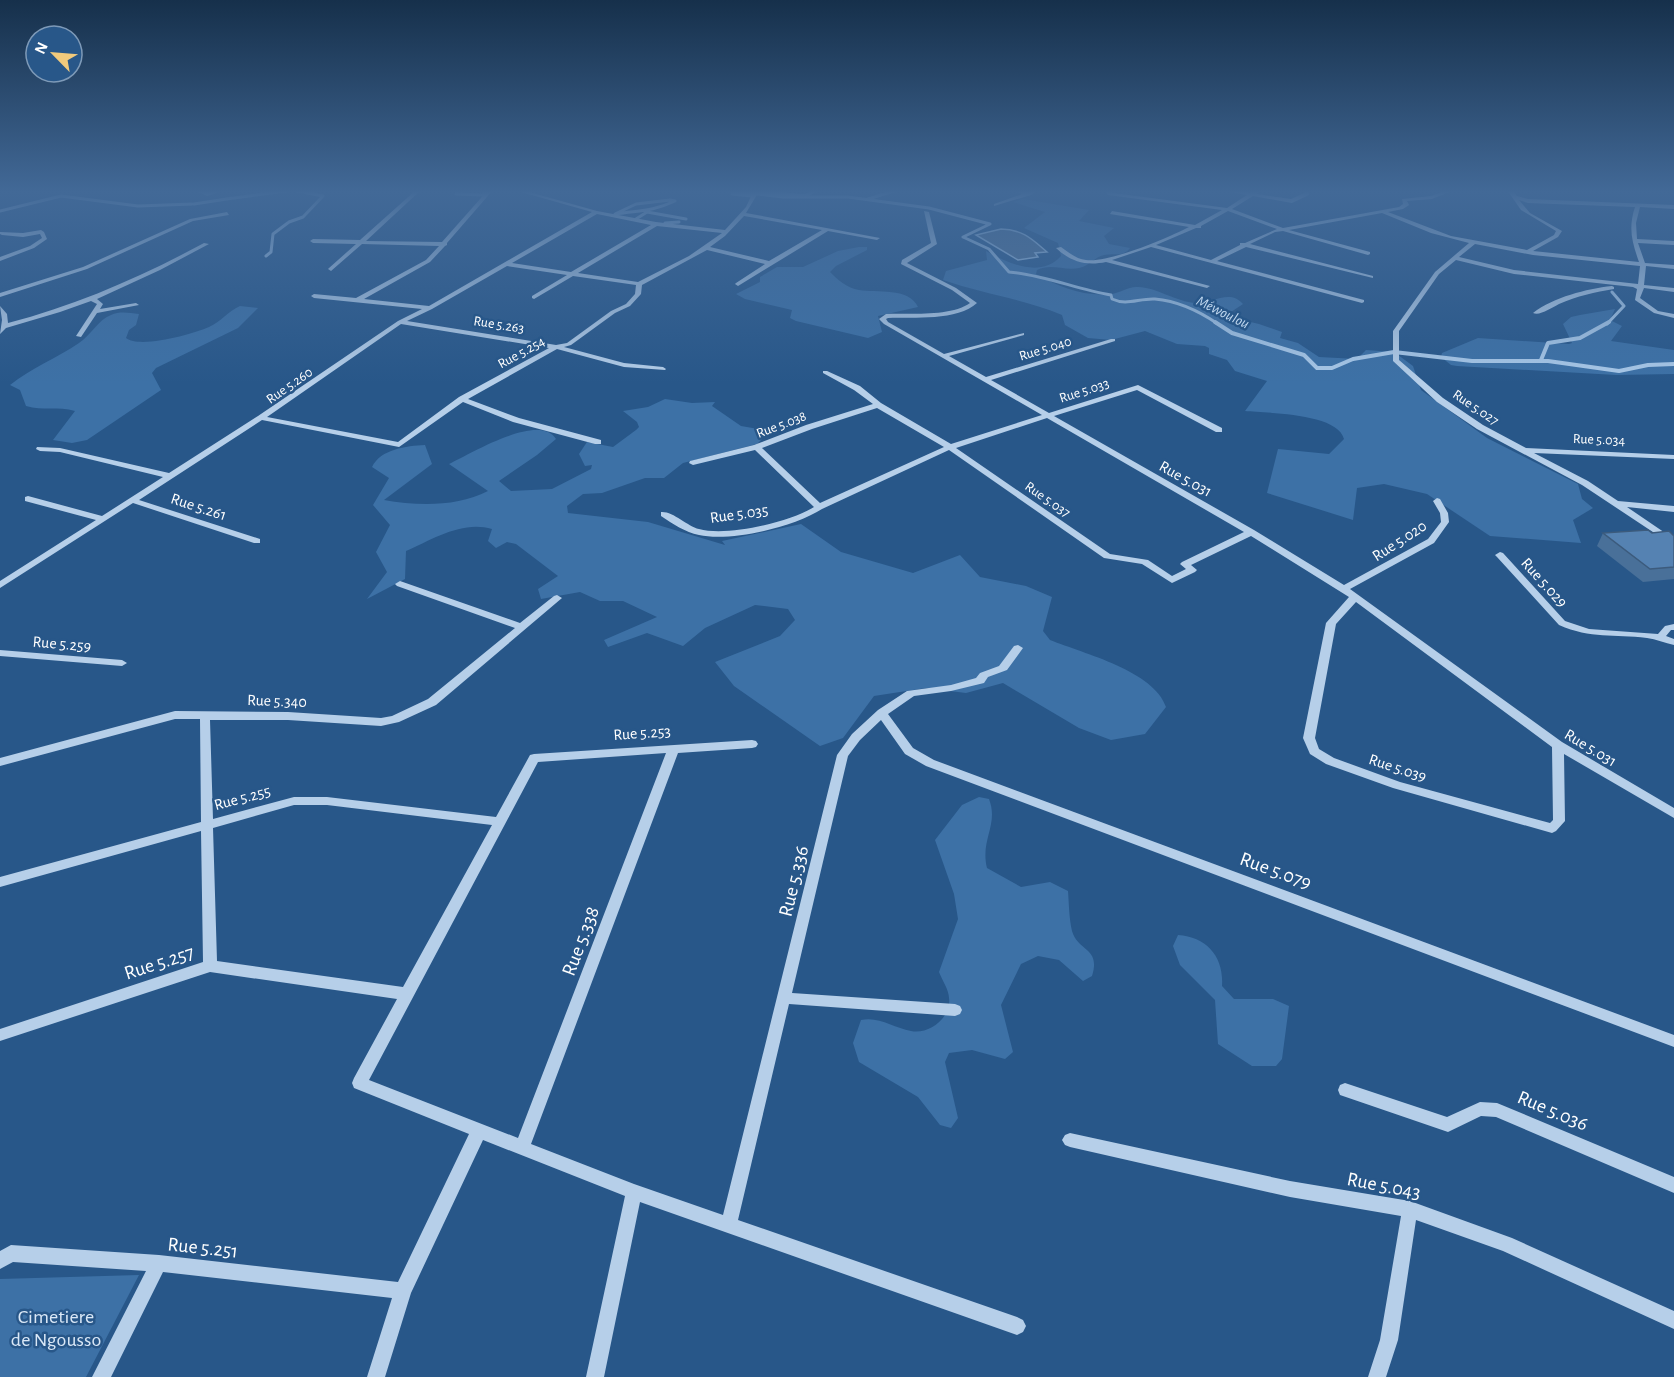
<svg xmlns="http://www.w3.org/2000/svg" width="1674" height="1377" font-family="'Alegreya Sans',sans-serif">
<style>
.green{fill:#3d71a6}
.water{fill:#537396;stroke:#abcae9;stroke-width:1.5}
.lines{fill:none;stroke-linecap:round;stroke-linejoin:round}
.stream-far1{stroke:#abcae9;stroke-width:3}
.stream{stroke:#abcae9;stroke-width:4}
.minor{fill:#b6cfe9;fill-rule:evenodd}
.wall{fill:#497099}
.building{fill:#5582b2;stroke:#3c5b7d;stroke-width:1.5}
.labels{text-anchor:middle;stroke-width:5;stroke-linejoin:round;paint-order:stroke}
.far-street-label{font-size:14px;fill:#fff;stroke:#285789}
.far-water-label{font-size:15px;font-style:italic;fill:#c2d9f0;stroke:#285789}
.street-label{font-size:16px;fill:#fff;stroke:#285789}
.near-street-label{font-size:20px;fill:#fff;stroke:#285789}
.near-park-label{font-size:20px;fill:#dae8f7;stroke:#285789}
</style>
<rect width="100%" height="100%" fill="#285789"/>
<path class="green" d="M 1023,199 L 1089,210 L 1079,221 L 1114,228 L 1104,236 L 1109,244 L 1130,248 C 1124,257 1114,253 1104,255 C 1095,257 1089,266 1079,268 C 1064,271 1051,263 1037,270 L 1036,274 C 1059,287 1084,297 1111,294 C 1120,293 1129,286 1138,287 C 1156,287 1176,302 1196,303 C 1213,303 1230,289 1243,304 L 1225,316 L 1259,324 L 1282,332 L 1280,338 L 1298,343 L 1319,357 L 1357,359 L 1366,350 L 1394,352 L 1413,366 L 1421,390 L 1487,438 L 1578,484 L 1582,499 L 1593,508 L 1573,520 L 1581,543 L 1490,536 L 1427,494 L 1384,484 L 1357,488 L 1353,520 L 1267,493 L 1278,449 L 1329,454 L 1344,439 C 1338,413 1267,413 1245,411 L 1267,381 L 1235,371 L 1227,360 L 1209,354 L 1209,348 L 1205,346 L 1177,344 L 1145,331 L 1111,340 L 1088,338 L 1065,325 L 1062,315 C 1024,299 983,294 943,280 L 946,271 L 987,260 L 986,251 C 1008,263 1040,279 1061,256 L 1058,243 L 1024,228 L 1045,212 L 1013,202 Z
M 859,247 L 867,247 L 867,250 L 836,266 L 830,272 C 838,280 847,288 859,290 C 876,293 909,287 918,307 L 878,316 L 882,332 L 868,338 L 796,321 L 790,318 L 792,310 L 745,299 L 736,294 L 760,282 L 760,277 L 777,267 L 803,267 L 838,251 Z
M 240,306 L 258,308 L 238,328 L 156,368 L 152,373 L 161,390 L 87,440 L 72,443 L 53,440 L 75,411 C 58,406 43,411 26,406 L 20,390 L 10,385 C 31,368 57,358 79,343 C 91,335 98,320 111,315 C 120,311 129,313 139,314 L 136,325 L 129,330 L 126,338 C 140,349 193,334 209,327 C 221,322 228,311 240,306 Z
M 1615,309 L 1610,320 L 1622,326 L 1611,341 L 1674,350 L 1674,374 L 1616,375 L 1457,366 L 1451,365 L 1441,357 L 1442,353 L 1478,338 L 1569,344 L 1572,343 L 1563,324 L 1571,317 L 1580,315 Z
M 665,399 L 692,403 L 715,402 L 712,406 L 741,426 L 770,431 L 757,444 L 683,463 L 664,478 L 645,478 L 602,493 L 583,494 L 567,506 L 568,513 L 648,522 L 725,545 L 722,541 L 801,524 L 841,552 L 913,573 L 960,555 L 980,577 L 1026,586 L 1052,597 L 1043,631 L 1050,640 C 1085,654 1154,671 1166,707 L 1145,734 L 1111,740 L 1079,728 L 1003,683 L 966,693 L 926,688 L 874,696 L 843,738 L 820,746 L 734,686 L 715,662 L 780,636 L 795,620 L 788,609 L 755,605 L 705,628 L 683,646 L 647,633 L 608,647 L 604,640 L 657,617 L 623,601 L 600,601 L 580,592 L 541,599 L 538,589 L 558,576 L 516,544 L 507,542 L 496,548 L 488,541 L 492,529 C 463,520 433,539 406,551 L 405,579 L 367,599 L 387,572 L 376,552 L 390,525 L 373,505 L 389,478 L 372,467 C 381,449 406,446 425,445 L 432,464 L 384,500 C 418,506 457,507 488,491 L 449,464 C 470,454 539,412 556,439 L 537,455 L 499,481 L 511,491 L 552,489 L 591,469 L 592,465 L 585,466 L 579,454 L 587,442 L 613,447 L 636,430 L 639,427 L 637,422 L 623,411 L 648,407 Z
M 979,797 L 989,799 C 999,825 980,840 987,868 L 1021,887 L 1050,882 L 1068,891 C 1069,904 1069,918 1072,931 C 1078,952 1101,947 1092,976 L 1083,981 L 1059,960 L 1038,956 L 1021,964 L 1001,1005 L 1013,1052 L 1005,1059 L 972,1050 L 949,1053 L 945,1062 L 958,1118 L 951,1128 L 940,1125 L 918,1097 L 859,1062 L 853,1043 L 861,1020 C 879,1016 894,1028 911,1031 C 929,1035 952,1017 949,998 C 949,990 942,980 939,972 L 958,919 L 954,894 L 935,840 L 962,805 Z
M 1178,935 C 1207,937 1224,957 1222,986 L 1234,999 L 1273,999 L 1289,1006 L 1282,1059 L 1276,1066 L 1252,1066 L 1218,1044 L 1215,1000 L 1180,965 L 1173,946 Z
M 139,1275 L 86,1377 L 0,1377 L 0,1279 Z"/>
<path class="water" d="M 1001,229 C 1023,229 1034,241 1047,252 L 1035,253 L 1038,257 L 1018,260 L 976,235 Z"/>
<g class="lines">
<path class="stream-far1" d="M 458,190 L 456,194 L 483,195 L 486,191 L 480,190
M 723,190 L 783,197 L 848,197 L 929,208 L 990,224 L 963,237 L 989,249 L 1009,272 C 1044,275 1076,289 1111,295 L 1112,299 C 1127,306 1139,298 1155,299 C 1178,301 1199,311 1218,324
M 736,192 L 752,196 L 732,194 Z
M 234,198 L 293,190 L 323,196 L 303,217 L 289,222
M 868,199 L 897,190
M 670,200 L 675,201 C 651,212 640,210 615,214 L 636,204 Z
M 194,204 L 233,198
M 0,211 L 61,196 L 138,206 L 192,204
M 636,219 L 647,212 L 686,219
M 665,223 L 679,222
M 266,256 L 271,252 L 273,234 L 289,222
M 1607,324 L 1624,306 L 1612,292"/>
<path class="stream" d="M 1215,322 L 1232,333 L 1304,355 L 1317,368 L 1332,368 L 1353,359 L 1394,352 L 1472,361 L 1548,361 L 1619,371 L 1648,365 L 1674,364
M 1541,360 L 1548,343 L 1580,338 L 1609,322"/>
<path class="minor" d="M 195,190 L 207,192 L 225,190 L 207,196 Z
M 416,190 L 421,190 L 366,241 L 442,242 L 488,190 L 493,190 L 447,243 L 447,245 L 445,246 L 430,262 L 364,299 L 429,306 L 592,212 L 514,190 L 522,190 L 597,211 L 656,222 L 725,230 L 746,207 L 753,192 L 746,190 L 805,194 L 812,190 L 818,190 L 806,198 L 758,193 L 746,213 L 880,238 L 877,240 L 828,231 L 738,286 L 735,284 L 736,283 L 765,264 L 707,250 L 642,285 L 641,294 L 630,306 L 615,313 L 571,345 L 564,347 L 624,363 L 663,367 L 666,369 L 665,370 L 624,367 L 557,349 L 468,399 L 519,418 L 601,440 L 601,444 L 595,444 L 513,422 L 463,402 L 399,447 L 262,420 L 139,500 L 260,539 L 260,543 L 254,543 L 133,503 L 0,588 L 0,581 L 96,520 L 25,501 L 25,497 L 28,496 L 102,516 L 163,477 L 60,452 L 40,451 L 36,449 L 37,447 L 60,448 L 169,473 L 258,416 L 398,321 L 422,309 L 314,298 L 311,296 L 314,294 L 356,298 L 426,260 L 439,246 L 362,244 L 331,271 L 328,269 L 329,268 L 356,244 L 313,243 L 310,241 L 313,239 L 360,240 ZM 597,214 L 651,225 L 571,272 L 512,263 ZM 744,216 L 822,230 L 769,261 L 710,247 L 725,236 ZM 657,226 L 722,233 L 689,256 L 638,282 L 578,273 ZM 507,266 L 567,275 L 532,296 L 532,298 L 534,299 L 573,276 L 636,285 L 635,294 L 626,304 L 611,311 L 567,343 L 556,345 L 407,321 L 432,309 ZM 401,324 L 549,348 L 459,397 L 398,442 L 267,417 Z
M 1012,190 L 1027,192 L 1039,190 L 1031,195 L 994,206 L 994,204 L 1022,194 Z
M 1221,190 L 1251,193 L 1256,190 L 1261,190 L 1257,194 L 1291,199 L 1304,193 L 1305,190 L 1309,190 L 1309,195 L 1292,203 L 1253,196 L 1232,209 L 1283,228 L 1399,207 L 1403,204 L 1402,199 L 1431,196 L 1447,190 L 1454,190 L 1432,199 L 1407,201 L 1409,205 L 1403,209 L 1388,212 L 1451,236 L 1527,250 L 1554,235 L 1556,231 L 1521,210 L 1507,190 L 1512,190 L 1517,196 L 1528,199 L 1674,205 L 1674,209 L 1640,207 L 1636,223 L 1637,239 L 1674,241 L 1674,245 L 1638,243 L 1645,263 L 1674,265 L 1674,269 L 1646,266 L 1644,285 L 1674,288 L 1674,292 L 1644,288 L 1640,298 L 1658,311 L 1674,314 L 1674,318 L 1654,313 L 1635,300 L 1637,289 L 1633,287 L 1514,274 L 1456,260 L 1439,274 L 1399,331 L 1399,360 L 1443,398 L 1483,425 L 1526,448 L 1674,455 L 1674,459 L 1534,453 L 1588,481 L 1618,501 L 1674,506 L 1674,512 L 1627,507 L 1674,539 L 1674,546 L 1582,485 L 1477,429 L 1437,402 L 1393,361 L 1393,331 L 1435,272 L 1469,243 L 1431,233 L 1382,213 L 1289,230 L 1370,252 L 1370,254 L 1368,255 L 1283,231 L 1275,232 L 1250,244 L 1373,276 L 1373,278 L 1246,247 L 1217,261 L 1364,300 L 1364,302 L 1362,303 L 1151,247 L 1112,260 L 1210,286 L 1207,288 L 1106,262 C 1086,266 1071,262 1056,248 L 1061,247 C 1068,252 1076,259 1086,260 C 1110,263 1167,238 1189,227 L 1110,214 L 1112,211 L 1195,225 L 1222,210 L 1108,195 L 1106,192 L 1227,208 L 1247,195 ZM 1519,200 L 1528,203 L 1635,207 C 1628,228 1632,242 1639,262 L 1533,251 L 1558,237 L 1562,231 L 1530,213 ZM 1228,211 L 1277,229 L 1245,243 L 1240,243 L 1240,245 L 1211,260 L 1156,245 L 1196,228 L 1201,228 L 1201,226 ZM 1475,244 L 1533,255 L 1640,266 L 1638,284 L 1514,270 L 1459,257 Z
M 924,211 L 929,212 L 937,244 L 907,263 L 956,288 L 977,303 C 958,321 913,317 888,318 L 886,319 L 888,322 L 944,354 L 1024,333 L 1024,335 L 949,356 L 986,377 L 1111,339 L 1115,339 L 1115,341 L 991,380 L 1049,413 L 1138,385 L 1222,428 L 1222,432 L 1216,432 L 1137,390 L 1054,416 L 1254,530 L 1344,585 L 1428,539 L 1441,522 L 1440,513 L 1433,501 L 1437,498 L 1440,499 L 1448,513 L 1449,522 L 1434,543 L 1350,589 L 1562,742 L 1674,808 L 1674,818 L 1564,754 L 1565,821 L 1556,831 L 1552,833 L 1393,788 L 1326,764 L 1310,754 L 1303,738 L 1326,623 L 1349,597 L 1251,536 L 1191,565 L 1197,570 L 1195,572 L 1172,583 L 1142,564 L 1104,558 L 949,450 L 822,509 C 794,527 731,542 699,535 C 685,532 673,524 661,516 L 661,512 C 673,511 687,526 699,529 C 727,537 790,522 814,507 L 755,450 L 693,465 L 689,463 L 690,461 L 754,445 L 806,425 L 873,404 L 854,390 L 823,373 L 823,371 L 827,371 L 860,386 L 881,403 L 951,444 L 1042,415 L 884,324 L 879,319 L 886,314 C 909,313 951,317 970,303 L 952,290 L 901,264 L 902,260 L 931,243 ZM 877,408 L 944,447 L 820,503 L 762,448 L 812,429 ZM 1047,418 L 1244,532 L 1182,562 L 1180,564 L 1186,569 L 1172,576 L 1148,560 L 1110,554 L 956,448 ZM 1356,602 L 1552,747 L 1553,820 L 1550,823 L 1400,782 L 1334,758 L 1319,749 L 1315,738 L 1336,624 Z
M 227,212 L 229,215 L 193,221 L 87,269 L 0,297 L 0,293 L 83,267 L 190,219 Z
M 41,230 L 44,232 L 47,239 L 34,248 L 0,261 L 0,257 L 30,246 L 42,238 L 40,234 L 23,237 L 2,235 L 0,234 L 0,232 L 23,233 Z
M 204,243 L 209,244 L 160,270 L 97,299 L 103,304 L 100,309 L 136,303 L 139,305 L 97,313 L 81,337 L 76,336 L 97,304 L 91,301 L 60,312 L 6,328 L 0,334 L 2,320 L 0,306 L 7,314 L 8,323 C 77,305 141,277 204,243 Z
M 1612,286 L 1614,287 L 1614,289 C 1595,292 1577,296 1559,304 C 1551,308 1540,316 1533,313 C 1554,297 1586,289 1612,286 Z
M 1500,552 L 1503,553 L 1565,621 L 1589,629 L 1658,634 L 1665,626 L 1674,624 L 1674,630 L 1671,630 L 1666,636 L 1674,639 L 1674,645 C 1665,643 1656,639 1647,638 C 1614,634 1591,639 1559,625 L 1497,557 L 1495,555 Z
M 400,581 L 520,623 L 554,596 L 557,595 L 562,598 L 436,705 L 399,722 L 381,726 L 288,720 L 210,720 L 213,819 L 294,797 L 327,797 L 496,817 L 530,755 L 534,754 L 752,740 L 756,741 L 758,744 L 756,747 L 752,748 L 678,753 L 531,1144 L 634,1184 L 723,1215 L 837,755 L 852,734 L 878,710 L 907,691 L 951,685 L 976,678 L 980,673 L 999,666 L 1014,646 L 1018,645 L 1023,648 L 1007,670 L 988,677 L 984,683 L 951,691 L 914,696 L 888,714 L 913,748 L 934,760 L 1674,1035 L 1674,1047 L 926,766 L 905,754 L 881,720 L 860,740 L 848,756 L 792,993 L 955,1004 L 960,1006 L 962,1010 L 960,1014 L 955,1016 L 789,1004 L 738,1220 L 1017,1317 L 1023,1320 L 1026,1326 L 1023,1332 L 1017,1335 L 640,1202 L 604,1377 L 586,1377 L 625,1196 L 483,1140 L 411,1293 L 385,1377 L 367,1377 L 392,1298 L 163,1272 L 111,1377 L 92,1377 L 146,1271 L 13,1262 L 0,1269 L 0,1251 L 11,1245 L 159,1255 L 398,1282 L 469,1134 L 354,1088 L 352,1083 L 354,1078 L 397,999 L 210,972 L 0,1041 L 0,1029 L 203,962 L 201,831 L 0,887 L 0,877 L 201,822 L 200,719 L 175,719 L 0,766 L 0,758 L 175,711 L 288,712 L 381,718 L 392,716 L 428,699 L 515,628 L 397,586 L 395,584 ZM 666,753 L 518,1138 L 369,1080 L 538,762 ZM 294,805 L 327,805 L 492,825 L 403,987 L 217,961 L 213,828 Z
M 0,650 L 122,660 L 127,663 L 122,666 L 0,656 Z
M 1345,1083 L 1447,1117 L 1480,1102 L 1497,1103 L 1674,1177 L 1674,1193 L 1496,1117 L 1481,1116 L 1448,1132 L 1340,1095 L 1338,1090 L 1340,1085 Z
M 1070,1133 L 1290,1181 L 1410,1201 L 1512,1238 L 1674,1311 L 1674,1329 L 1503,1251 L 1416,1220 L 1398,1340 L 1386,1377 L 1368,1377 L 1380,1340 L 1401,1216 L 1290,1197 L 1070,1147 L 1065,1145 L 1062,1140 L 1065,1135 Z"/>
</g>
<path class="wall" d="M 1603,533 L 1652,533 L 1674,536 L 1674,579 L 1643,582 L 1597,546 Z"/>
<path class="building" d="M 1648,530 L 1652,533 L 1669,531 L 1674,536 L 1674,567 L 1650,569 L 1603,533 Z"/>
<linearGradient id="sky" x2="0" y2="1"><stop stop-color="#16304b"/><stop offset="0.5" stop-color="#426997"/><stop offset="1" stop-color="#426997" stop-opacity="0"/></linearGradient>
<rect width="1674" height="383" fill="url(#sky)"/>
<g class="labels">
<g class="far-street-label">
<text transform="translate(499 324) rotate(9)" y="5">Rue 5.263</text>
<text transform="translate(1045 348) rotate(-17)" y="5">Rue 5.040</text>
<text transform="translate(521 352) rotate(-29)" y="5">Rue 5.254</text>
<text transform="translate(289 385) rotate(-35)" y="5">Rue 5.260</text>
<text transform="translate(1084 390) rotate(-18)" y="5">Rue 5.033</text>
<text transform="translate(1476 407) rotate(34)" y="5">Rue 5.027</text>
<text transform="translate(781 424) rotate(-21)" y="5">Rue 5.038</text>
<text transform="translate(1599 439) rotate(2)" y="5">Rue 5.034</text>
<text transform="translate(1048 499) rotate(35)" y="5">Rue 5.037</text>
</g>
<g class="far-water-label">
<text transform="translate(1223 312) rotate(26)" y="5">Méwoulou</text>
</g>
<g class="street-label">
<text transform="translate(1186 478) rotate(29)" y="6">Rue 5.031</text>
<text transform="translate(199 506) rotate(18)" y="6">Rue 5.261</text>
<text transform="translate(739 513) rotate(-8)" y="6">Rue 5.035</text>
<text transform="translate(1399 540) rotate(-33)" y="6">Rue 5.020</text>
<text transform="translate(1545 582) rotate(48)" y="6">Rue 5.029</text>
<text transform="translate(62 643) rotate(5)" y="6">Rue 5.259</text>
<text transform="translate(277 700) rotate(2)" y="6">Rue 5.340</text>
<text transform="translate(642 732) rotate(-4)" y="6">Rue 5.253</text>
<text transform="translate(1591 747) rotate(31)" y="6">Rue 5.031</text>
<text transform="translate(1398 767) rotate(18)" y="6">Rue 5.039</text>
<text transform="translate(242 797) rotate(-15)" y="6">Rue 5.255</text>
</g>
<g class="near-street-label">
<text transform="translate(1276 870) rotate(20)" y="7">Rue 5.079</text>
<text transform="translate(793 881) rotate(-76)" y="7">Rue 5.336</text>
<text transform="translate(580 941) rotate(-69)" y="7">Rue 5.338</text>
<text transform="translate(159 962) rotate(-18)" y="7">Rue 5.257</text>
<text transform="translate(1553 1110) rotate(23)" y="7">Rue 5.036</text>
<text transform="translate(1384 1185) rotate(11)" y="7">Rue 5.043</text>
<text transform="translate(203 1247) rotate(6)" y="7">Rue 5.251</text>
</g>
<g class="near-park-label">
<text x="56" y="1323">Cimetiere<tspan x="56" dy="23">de Ngousso</tspan></text>
</g>
</g>
<g transform="translate(54 54) rotate(295)"><circle r="28" fill="#285789" stroke="#7e9ab8" stroke-width="1.5"/>
<path d="M0-4.5L10 22L0 15L-10 22Z" fill="#f1ca7c"/>
<text y="-9" font-size="16" font-weight="bold" text-anchor="middle" fill="#ffffff">N</text>
</g>
</svg>
